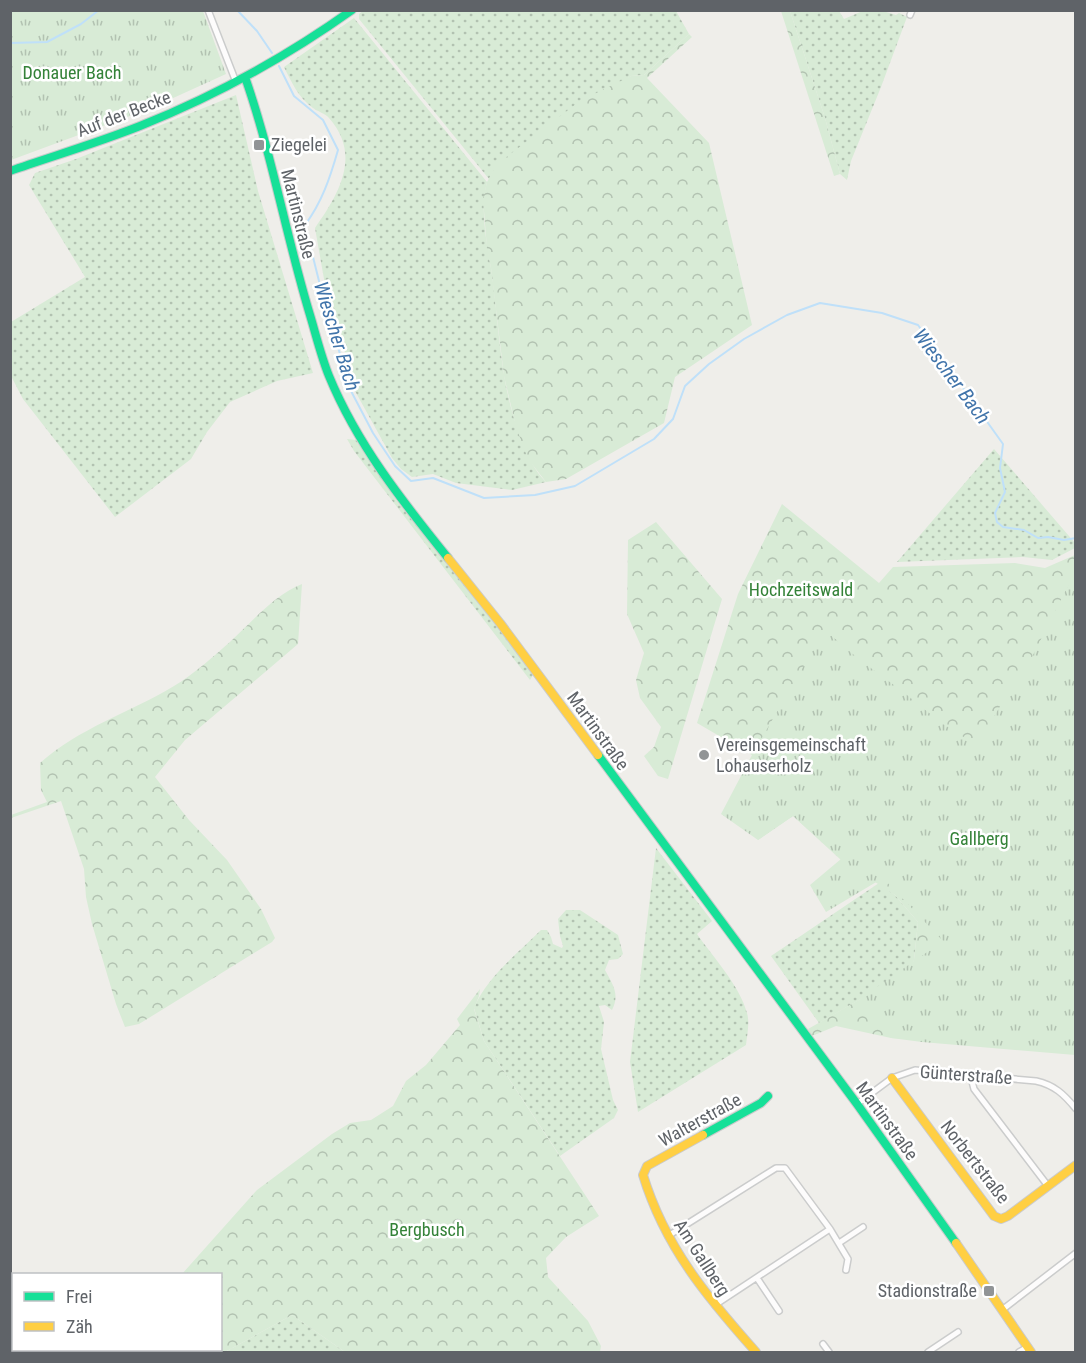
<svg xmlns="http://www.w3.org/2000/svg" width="1086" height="1363" font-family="'Roboto Condensed',sans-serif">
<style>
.grass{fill:url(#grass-dots)}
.forest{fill:url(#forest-crowns)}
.park{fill:url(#park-tufts)}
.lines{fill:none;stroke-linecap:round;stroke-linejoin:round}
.stream{stroke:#bfe0f9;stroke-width:2}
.street-casing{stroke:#cbcccc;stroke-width:8}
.fast-casing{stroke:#cacacb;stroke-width:10}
.slow-casing{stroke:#cacacb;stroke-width:10}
.street{stroke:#fdfcfc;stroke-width:5}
.fast{stroke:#16e098;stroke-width:8}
.slow{stroke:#ffcf43;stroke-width:8}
.poi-dot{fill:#919496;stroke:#fff;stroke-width:2}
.labels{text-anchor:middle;stroke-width:5;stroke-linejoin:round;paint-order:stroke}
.park-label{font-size:18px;fill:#348238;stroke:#fff}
.street-label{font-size:18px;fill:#5f6368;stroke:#fff}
.poi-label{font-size:18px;fill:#5f6368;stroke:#fff;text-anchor:start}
.water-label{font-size:20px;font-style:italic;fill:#4174aa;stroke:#fff}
</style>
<defs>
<pattern id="grass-dots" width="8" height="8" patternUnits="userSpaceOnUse" patternTransform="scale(1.5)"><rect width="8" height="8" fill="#d8ebd6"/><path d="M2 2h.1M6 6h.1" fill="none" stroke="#b2c2b1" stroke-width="1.8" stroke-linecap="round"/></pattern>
<pattern id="forest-crowns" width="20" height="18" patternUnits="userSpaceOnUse" patternTransform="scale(1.5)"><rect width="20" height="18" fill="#d8ebd6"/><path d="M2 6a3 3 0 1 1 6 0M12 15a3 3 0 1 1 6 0" fill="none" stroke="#b2c2b1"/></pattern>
<pattern id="park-tufts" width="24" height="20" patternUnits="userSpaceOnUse" patternTransform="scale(1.5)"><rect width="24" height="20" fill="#d8ebd6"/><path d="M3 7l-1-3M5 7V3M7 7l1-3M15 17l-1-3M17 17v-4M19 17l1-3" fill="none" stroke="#b2c2b1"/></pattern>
</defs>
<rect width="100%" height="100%" fill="#efeeea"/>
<path class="grass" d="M 364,10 L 676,11 L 689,34 L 644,75 L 631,76 L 498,164 L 489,179 L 359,19 L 359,14 Z
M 865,10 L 883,11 L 896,15 L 899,13 L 907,17 L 881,87 L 851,161 L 847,180 L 840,174 L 825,118 L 790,11 L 839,11 L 844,19 Z
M 354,18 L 487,182 C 480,210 486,239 491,268 C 500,327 499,387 523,443 C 529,458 534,470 546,482 L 512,490 L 456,483 L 433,474 L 412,477 L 401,469 L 392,458 L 355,391 L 345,352 L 327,296 L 315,228 C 339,194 362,155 329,118 C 325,113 318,112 313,108 C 298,97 292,83 284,67 Z
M 236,95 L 258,191 L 313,373 L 277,381 L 230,402 L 207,432 L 191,459 L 115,517 L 23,399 L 11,376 L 11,322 L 85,277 L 29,185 L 35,173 L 76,159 Z
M 347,439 L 356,440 L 396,500 L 488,614 L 533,675 L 530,680 L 354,451 Z
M 994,449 L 1075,543 L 1075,548 L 1052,560 L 1023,557 L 897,562 Z
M 656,848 L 712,921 L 697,934 C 713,957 740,986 747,1013 C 750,1023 747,1035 746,1045 L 638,1112 L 630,1062 Z
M 879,883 L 895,895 L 918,922 L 913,969 L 819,1023 L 771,956 Z
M 566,910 L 580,910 L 618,935 L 623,954 L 618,959 L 609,960 L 605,970 C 613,985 620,994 612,1010 L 605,1005 L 599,1006 L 604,1022 L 601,1049 L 613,1100 L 618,1110 L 614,1118 L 560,1156 L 484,1041 L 474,1008 C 487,977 517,954 541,930 L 547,930 L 551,937 L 553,944 L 562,948 L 563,946 L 560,936 L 558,919 Z
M 292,1315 L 345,1352 L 225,1352 Z"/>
<path class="forest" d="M 781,11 L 790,11 L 825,118 L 840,174 L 834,176 Z
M 689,34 L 692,37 L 647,78 L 709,143 L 752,325 L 675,377 L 664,423 L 566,479 L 546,482 L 528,459 L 516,427 L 504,376 L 491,268 L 487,249 L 483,199 L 487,182 L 497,164 L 580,101 L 631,76 L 644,75 Z
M 782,504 L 879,583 L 893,567 L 1015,563 L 1045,568 L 1075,555 L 1076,685 L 1038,1045 L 891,1038 L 836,1026 L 812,1036 L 808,1029 L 913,969 L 918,922 L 895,895 L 841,860 L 793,816 L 758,840 L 757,758 L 697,723 L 738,594 Z
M 656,522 L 722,599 L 668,779 L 658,776 L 644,756 L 654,747 L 661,727 L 640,698 L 636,680 L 644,653 L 627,614 L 628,540 Z
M 302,584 L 298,644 L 185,740 L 155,777 L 189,820 L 227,860 L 261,909 L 275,938 L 272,942 L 139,1024 L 125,1027 L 116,1004 L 92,924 L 86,897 L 84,869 L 61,801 L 11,818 L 11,815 L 47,802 L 41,790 L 40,763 C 79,728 129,713 174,686 C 193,675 215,655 231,641 C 253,621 274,595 302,584 Z
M 480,989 L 479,996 L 474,1009 L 484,1041 L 599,1216 L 566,1237 L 546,1258 L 548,1277 L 588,1321 L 601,1346 L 600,1352 L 345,1352 L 292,1315 L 225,1352 L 114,1352 L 112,1350 L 220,1350 L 220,1274 L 182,1274 L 257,1190 L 332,1134 L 350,1123 L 371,1120 L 393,1106 L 406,1081 L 426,1065 L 460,1025 L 457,1019 Z"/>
<path class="park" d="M 10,11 L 203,11 L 226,74 L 149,109 L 11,160 Z
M 1075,572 L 1075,1055 L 922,1042 L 891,1038 L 861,998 L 943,941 L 883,878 L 826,912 L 810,885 L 841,859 L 793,816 L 758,840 L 721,814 L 752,755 L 819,639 L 826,631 C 850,653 876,672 902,691 C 919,704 959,741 979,742 L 1021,671 L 1032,657 Z"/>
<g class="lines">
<path class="stream" d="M 237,10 L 257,31 L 272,53
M 10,43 L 47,42 L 81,24 L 99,10
M 279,66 L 294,96 L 323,120 L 338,150 C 330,178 322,202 305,225 L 323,297 L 351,391 L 373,433 L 395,466 L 411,481 L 433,478 L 484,498 L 535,495 L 575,486 L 654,439 L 673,419 L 685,386 L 709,364 L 744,339 L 787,315 L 820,303 L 882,313 L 918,325 L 1003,444 L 1000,468 L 1005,492 L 995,513 L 997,522 L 1003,527 L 1024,530 L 1038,538 L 1048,537 L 1064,540 L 1076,538"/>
<defs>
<path id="street" d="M 208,10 L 236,82
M 910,15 L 912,10
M 970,1074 L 974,1089 L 1048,1186
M 857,1104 L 892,1078 L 915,1070 L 1036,1081 C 1054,1085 1064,1094 1076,1109
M 830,1229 L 848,1259 L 846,1270
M 668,1236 L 776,1168 L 785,1168 L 830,1229 L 715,1305
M 839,1243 L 863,1227
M 757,1278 L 779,1311
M 1002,1310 L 1076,1253
M 823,1344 L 829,1352
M 928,1352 L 958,1332
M 1019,1352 L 1028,1347"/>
<path id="fast" d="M 245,77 C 272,154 286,236 310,315 C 316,335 321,356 329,376 C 357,444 402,501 448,558
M 10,171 C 53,156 97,143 140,126 C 215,96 286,57 352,10
M 598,755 L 857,1104 L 956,1243
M 703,1135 L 761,1103 L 768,1096"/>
<path id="slow" d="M 448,558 L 500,623 L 598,755
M 892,1078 L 994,1216 L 1001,1219 L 1008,1216 L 1076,1165
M 703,1135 L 647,1166 L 643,1175 C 665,1247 707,1297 756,1352
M 956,1243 L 1031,1352"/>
</defs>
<use href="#street" class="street-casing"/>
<use href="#fast" class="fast-casing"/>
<use href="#slow" class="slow-casing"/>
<use href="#street" class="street"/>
<use href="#fast" class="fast"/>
<use href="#slow" class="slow"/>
</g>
<g class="poi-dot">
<rect x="253" y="139" width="12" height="12" rx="3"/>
<circle cx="704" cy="755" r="6"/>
<rect x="983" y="1285" width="12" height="12" rx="3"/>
</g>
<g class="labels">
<g class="park-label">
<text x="72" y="79">Donauer Bach</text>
<text x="801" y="596">Hochzeitswald</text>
<text x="979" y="845">Gallberg</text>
<text x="427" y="1236">Bergbusch</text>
</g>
<g class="street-label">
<text transform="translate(124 114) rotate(-21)" y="6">Auf der Becke</text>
<text transform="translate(298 214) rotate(76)" y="6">Martinstraße</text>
<text transform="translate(598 731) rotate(54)" y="6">Martinstraße</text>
<text transform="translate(966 1075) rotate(4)" y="6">Günterstraße</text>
<text transform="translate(700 1120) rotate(-29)" y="6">Walterstraße</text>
<text transform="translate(887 1121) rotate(54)" y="6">Martinstraße</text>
<text transform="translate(975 1162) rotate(52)" y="6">Norbertstraße</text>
<text transform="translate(702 1258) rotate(57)" y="6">Am Gallberg</text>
</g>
<g class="poi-label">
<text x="271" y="151">Ziegelei</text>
<text x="716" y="751">Vereinsgemeinschaft<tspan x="716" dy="21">Lohauserholz</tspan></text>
<text x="977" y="1297" text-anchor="end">Stadionstraße</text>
</g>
<g class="water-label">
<text transform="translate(337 336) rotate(73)" y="7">Wiescher Bach</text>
<text transform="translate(952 376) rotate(53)" y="7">Wiescher Bach</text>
</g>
</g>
<rect width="1086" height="1363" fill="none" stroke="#5f6368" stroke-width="24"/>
<rect x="12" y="1273" width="210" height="78" fill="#ffffff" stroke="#bfc1c3" stroke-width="1.5"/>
<rect x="24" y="1292" width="30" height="9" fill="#16e098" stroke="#bfc1c3" stroke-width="1.5"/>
<text x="66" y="1303" font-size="18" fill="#5f6368">Frei</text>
<rect x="24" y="1322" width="30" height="9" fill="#ffcf43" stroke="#bfc1c3" stroke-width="1.5"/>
<text x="66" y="1333" font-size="18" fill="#5f6368">Zäh</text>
</svg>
